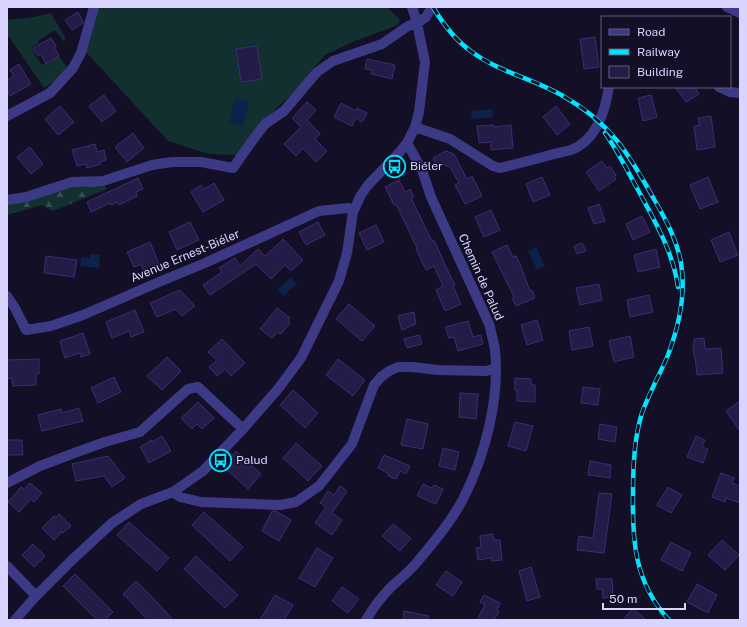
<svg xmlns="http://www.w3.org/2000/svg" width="747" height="627" font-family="'Public Sans',sans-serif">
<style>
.forest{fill:url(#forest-firs)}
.garden{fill:#12302f}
.water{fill:#0c2248}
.building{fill:#241b47;stroke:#3b2d73}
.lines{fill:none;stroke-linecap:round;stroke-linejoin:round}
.minor{stroke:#3d3a85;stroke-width:10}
.rail-casing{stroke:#00e5ff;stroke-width:4.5}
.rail{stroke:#130f26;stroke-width:3;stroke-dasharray:9;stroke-linecap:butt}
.labels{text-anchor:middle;stroke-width:3;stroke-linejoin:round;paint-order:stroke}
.poi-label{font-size:12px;fill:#d9d4ff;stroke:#130f26;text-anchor:start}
.street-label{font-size:12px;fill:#d9d4ff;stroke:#130f26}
</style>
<defs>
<pattern id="forest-firs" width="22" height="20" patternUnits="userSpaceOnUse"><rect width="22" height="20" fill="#12302f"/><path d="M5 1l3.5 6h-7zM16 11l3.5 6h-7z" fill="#344d4e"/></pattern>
</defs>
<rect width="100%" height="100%" fill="#130f26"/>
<path class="forest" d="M 103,183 L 107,189 L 53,211 L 42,205 L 7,215 L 7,202 L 71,186 Z"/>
<path class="garden" d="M 98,7 L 387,7 L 400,20 L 398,25 L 355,41 L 325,55 L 290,96 L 267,117 L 236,155 L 209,154 L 168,141 L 86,52 Z
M 51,13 L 66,39 L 64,42 L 55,30 L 38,41 L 39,43 L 32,47 L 35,53 L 34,54 L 42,65 L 46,63 L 47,64 L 59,56 L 67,67 L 56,80 L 44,88 L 7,34 L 7,20 L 34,17 Z"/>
<path class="water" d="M 235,98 L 249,101 L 243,126 L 229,123 Z
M 492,109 L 493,117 L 472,119 L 471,111 Z
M 536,247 L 545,266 L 537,270 L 528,251 Z
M 90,254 L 100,255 L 99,268 L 80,266 L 81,257 L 90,258 Z
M 291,277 L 297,284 L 284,296 L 277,290 Z"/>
<path class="building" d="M 78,12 L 83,21 L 83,23 L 72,30 L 65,20 Z
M 595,37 L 599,67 L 584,69 L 580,39 Z
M 51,38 L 56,46 L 54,47 L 59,56 L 46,64 L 41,54 L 38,56 L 33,48 Z
M 257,46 L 262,79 L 241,82 L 236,49 Z
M 367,59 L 395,65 L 392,79 L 371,74 L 372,70 L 365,69 Z
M 19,64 L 31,84 L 10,96 L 7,90 L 7,80 L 14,76 L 10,70 Z
M 675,87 L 695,87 L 699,94 L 686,102 Z
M 104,95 L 116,111 L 102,122 L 89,106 Z
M 651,95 L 657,117 L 643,121 L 638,98 Z
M 307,102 L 316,110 L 307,120 L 320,134 L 315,139 L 327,151 L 316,162 L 303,148 L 296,156 L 284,144 L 301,127 L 292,118 Z
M 341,103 L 356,111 L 357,108 L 367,113 L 362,122 L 356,118 L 352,126 L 334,117 Z
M 60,106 L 74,122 L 58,135 L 45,119 Z
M 556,106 L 570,124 L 557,135 L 543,117 Z
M 711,116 L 715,147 L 697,150 L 694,126 L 700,125 L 698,118 Z
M 494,125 L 494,127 L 511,125 L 513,148 L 491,150 L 491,142 L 479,143 L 477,126 Z
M 133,133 L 144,148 L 127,162 L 115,147 Z
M 95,144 L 97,152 L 104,150 L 106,160 L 100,162 L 101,164 L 87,168 L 86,164 L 77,166 L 72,150 Z
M 30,147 L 43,164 L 31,174 L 17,157 Z
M 446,151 L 454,154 L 467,179 L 472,176 L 482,196 L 465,204 L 455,185 L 459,183 L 450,167 L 443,165 L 437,168 L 433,158 Z
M 602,161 L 607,168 L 610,166 L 616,175 L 614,177 L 616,179 L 599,191 L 586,172 Z
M 542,177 L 550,195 L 533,202 L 526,184 Z
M 708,177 L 718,202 L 700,209 L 690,185 Z
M 138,178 L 143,189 L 136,192 L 137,196 L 119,205 L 117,202 L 111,205 L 110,203 L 91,212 L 87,202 Z
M 399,180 L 405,192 L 410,189 L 414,197 L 411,198 L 432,241 L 434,240 L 447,269 L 455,285 L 453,286 L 461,304 L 445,311 L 436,290 L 443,286 L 434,266 L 426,270 L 416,249 L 417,248 L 396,204 L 394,205 L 385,187 Z
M 214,183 L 224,200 L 203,212 L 191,192 L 201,185 L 204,189 Z
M 599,204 L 605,221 L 594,224 L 588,208 Z
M 491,210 L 500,230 L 484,237 L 475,217 Z
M 642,216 L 650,232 L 633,240 L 626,224 Z
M 190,222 L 199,240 L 177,250 L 169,232 Z
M 318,222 L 325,235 L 306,245 L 299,232 Z
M 376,225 L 384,242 L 367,250 L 359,233 Z
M 729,232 L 738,255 L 720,262 L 711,240 Z
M 283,239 L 303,260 L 291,271 L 285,265 L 271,279 L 256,264 L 210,295 L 203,285 L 222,272 L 219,268 L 235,258 L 240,266 L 258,249 L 265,256 Z
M 150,242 L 159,264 L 144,271 L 141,264 L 134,267 L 127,252 Z
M 582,243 L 586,251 L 577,254 L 574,246 Z
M 507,245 L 513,257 L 516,256 L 520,264 L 530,291 L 532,290 L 535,298 L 516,306 L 512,298 L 514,297 L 492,252 Z
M 656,249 L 660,267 L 638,272 L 634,255 Z
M 46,256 L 77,260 L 74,277 L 44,273 Z
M 599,284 L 602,300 L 580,305 L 576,288 Z
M 180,290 L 195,306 L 182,316 L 176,309 L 157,317 L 150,303 Z
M 649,295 L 653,312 L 630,317 L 627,300 Z
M 349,304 L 375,326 L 362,341 L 336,319 Z
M 277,308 L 290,318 L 288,320 L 290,323 L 281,334 L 278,332 L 272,338 L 260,329 Z
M 135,310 L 144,332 L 131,337 L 129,331 L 112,338 L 106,322 Z
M 414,312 L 416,324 L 402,330 L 398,316 Z
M 537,320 L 543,340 L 527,345 L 521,325 Z
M 468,321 L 473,337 L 481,335 L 483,344 L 458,351 L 454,337 L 449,338 L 445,327 Z
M 589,327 L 593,346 L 572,350 L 569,331 Z
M 83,333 L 90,354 L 81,357 L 80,353 L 65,358 L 60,341 Z
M 419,335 L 422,344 L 407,348 L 404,339 Z
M 630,336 L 634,357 L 614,362 L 609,341 Z
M 704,338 L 705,349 L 721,348 L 723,373 L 697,375 L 695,357 L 694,357 L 693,345 L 694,345 L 694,339 Z
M 222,339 L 245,363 L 231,376 L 225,369 L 217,376 L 209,367 L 217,360 L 208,352 Z
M 167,357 L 181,371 L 162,390 L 147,376 Z
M 39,359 L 39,374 L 36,374 L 36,385 L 13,386 L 12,378 L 7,379 L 7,360 Z
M 338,359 L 365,380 L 353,396 L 326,375 Z
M 114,377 L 121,392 L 98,403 L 91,388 Z
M 515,378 L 531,379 L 531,385 L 535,385 L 535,402 L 517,401 L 517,390 L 515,390 Z
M 583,387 L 600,389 L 598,405 L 581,403 Z
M 293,390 L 318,413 L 305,428 L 280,405 Z
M 460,393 L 478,394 L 476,419 L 459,417 Z
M 740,401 L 740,431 L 726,411 Z
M 198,402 L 214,418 L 202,429 L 197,424 L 192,429 L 181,418 Z
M 79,408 L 83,421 L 42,431 L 38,415 L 61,409 L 62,413 Z
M 407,419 L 428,424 L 423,449 L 401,445 Z
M 515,422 L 533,426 L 526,451 L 508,446 Z
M 600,424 L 617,427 L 615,442 L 598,439 Z
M 162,436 L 171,451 L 149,463 L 140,447 L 152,440 L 152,442 Z
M 696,436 L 705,440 L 702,447 L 708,449 L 703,463 L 687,457 Z
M 7,440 L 22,440 L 23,455 L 7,455 Z
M 296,443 L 322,466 L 308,481 L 283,458 Z
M 443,448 L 459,452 L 455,470 L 439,466 Z
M 236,451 L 261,474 L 248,489 L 223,466 Z
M 384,455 L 410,466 L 406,474 L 400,471 L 396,479 L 388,476 L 389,474 L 378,468 Z
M 108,456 L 125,478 L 112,487 L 104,476 L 76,481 L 72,464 Z
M 590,461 L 611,465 L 610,478 L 588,475 Z
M 721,473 L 734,478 L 732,483 L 740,486 L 740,503 L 726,498 L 725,502 L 712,497 Z
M 30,483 L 42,493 L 34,502 L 31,499 L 19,512 L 8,502 L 21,487 L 24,489 Z
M 423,484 L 432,488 L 434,485 L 443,489 L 436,504 L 417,496 Z
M 340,486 L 347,491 L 332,513 L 342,520 L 332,535 L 315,523 L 326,507 L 320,503 L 328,491 L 334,495 Z
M 668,487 L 682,495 L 671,513 L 657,505 Z
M 599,493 L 612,494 L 604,553 L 577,550 L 579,536 L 593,538 Z
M 272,511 L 276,511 L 291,520 L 279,541 L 262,531 Z
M 204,512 L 243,547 L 230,561 L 192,525 Z
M 59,514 L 71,526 L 63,533 L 62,532 L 54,540 L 42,528 L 54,516 L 56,518 Z
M 129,522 L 169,558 L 157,571 L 117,535 Z
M 393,524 L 411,538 L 400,551 L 382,536 Z
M 493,534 L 494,540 L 500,540 L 502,560 L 492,561 L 491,558 L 478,560 L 476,548 L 481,547 L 480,536 Z
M 722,540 L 739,555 L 725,570 L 708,555 Z
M 671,542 L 691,553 L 682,571 L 661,560 Z
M 33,544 L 45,556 L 34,567 L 22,555 Z
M 317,548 L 333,558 L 315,587 L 299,578 Z
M 196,556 L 238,595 L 225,608 L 184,569 Z
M 531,567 L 540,597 L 527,601 L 519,571 Z
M 446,571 L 462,582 L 453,596 L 436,585 Z
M 75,574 L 113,612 L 105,620 L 97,620 L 63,586 Z
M 596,579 L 612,579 L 613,597 L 603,598 L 602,589 L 597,589 Z
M 136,581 L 154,599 L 173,620 L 148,620 L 123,594 Z
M 697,584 L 717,595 L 708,613 L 687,602 Z
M 342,587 L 359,599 L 348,613 L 332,601 Z
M 275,595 L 293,605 L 284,620 L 260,620 Z
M 484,595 L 500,603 L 497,611 L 499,612 L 494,620 L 477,620 L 485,605 L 480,602 Z
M 633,608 L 646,620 L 623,620 Z
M 404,611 L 429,616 L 428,620 L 403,620 Z"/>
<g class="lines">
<path class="minor" d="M 727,7 L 740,13
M 719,87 L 730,92 L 740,93
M 7,116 L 50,93 L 73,68 L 81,53 L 94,7
M 415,127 L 450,139 L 493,166 L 500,168 C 516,164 533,160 550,155 C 557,153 564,152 571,150 C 597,140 605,111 609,87
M 7,200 L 26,197 L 72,182 L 103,181 L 152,165 L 172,162 L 201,162 L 233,168 L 252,141 L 265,124 L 284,111 L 317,72 L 333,61 L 382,44 L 408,26 L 417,23 L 426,17 L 432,7
M 7,296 L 15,308 L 26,330 L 51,326 L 83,315 L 159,282 L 205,263 L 319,211 L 348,208 L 353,212
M 7,483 L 40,466 L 77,452 L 105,442 L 140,432 L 188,389 L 198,387 L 243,429
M 173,492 L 180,497 L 201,502 L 280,505 L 296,502 L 319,486 L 352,444 L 374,385 L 381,377 L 389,371 L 398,367 L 412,367 L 438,370 L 486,371 L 496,368
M 7,566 L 36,596
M 15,620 L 36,596 L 72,560 L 112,523 L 141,504 L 173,492 L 203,471 L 243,429 L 278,389 L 301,358 L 339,281 L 347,253 L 353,212 L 361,195 L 368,185 L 398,154 L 407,143 L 415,127 L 419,112 L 425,62 L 417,23 L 412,7
M 366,620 C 373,608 382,596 392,586 C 401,578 410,571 418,561 C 434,542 451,522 463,499 C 485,456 500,399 495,350 C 494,342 491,334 490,326 L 431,197 L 422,170 L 407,143"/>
<defs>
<path id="rail" d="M 433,7 C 443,24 455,40 472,52 C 499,72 534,79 563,96 C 611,123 629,154 655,201 C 666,220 677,240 681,263 C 686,293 679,326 668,355 C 660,374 649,393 642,413 C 634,438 633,465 633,491 C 632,540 634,582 669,620
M 605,133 C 617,150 627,170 637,188 C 654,220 673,251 678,287"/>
</defs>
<use href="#rail" class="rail-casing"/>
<use href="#rail" class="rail"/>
</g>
<defs>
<symbol id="bus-ring" viewBox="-11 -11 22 22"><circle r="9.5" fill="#130f26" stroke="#00e5ff" stroke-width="1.5"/><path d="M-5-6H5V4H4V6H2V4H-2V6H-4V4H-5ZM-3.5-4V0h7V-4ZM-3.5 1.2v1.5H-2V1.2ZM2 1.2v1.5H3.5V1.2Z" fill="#00e5ff"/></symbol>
</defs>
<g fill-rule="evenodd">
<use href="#bus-ring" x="382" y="154" width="25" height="25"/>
<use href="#bus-ring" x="208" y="448" width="25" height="25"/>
</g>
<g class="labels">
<g class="poi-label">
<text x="410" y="170">Biéler</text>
<text x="236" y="464">Palud</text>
</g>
<g class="street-label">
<text transform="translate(185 256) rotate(-23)" y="4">Avenue Ernest-Biéler</text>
<text transform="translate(481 277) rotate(66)" y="4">Chemin de Palud</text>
</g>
</g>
<rect width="747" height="627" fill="none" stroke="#d9d4ff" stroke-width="16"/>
<rect x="601" y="16" width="130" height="72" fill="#130f26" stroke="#625e7d"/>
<rect x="609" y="29" width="20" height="6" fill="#3d3a85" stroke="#625e7d"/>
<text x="637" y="36" font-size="12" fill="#d9d4ff">Road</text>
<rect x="609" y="49" width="20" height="6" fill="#00e5ff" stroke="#625e7d"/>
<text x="637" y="56" font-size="12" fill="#d9d4ff">Railway</text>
<rect x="609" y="66" width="20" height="12" fill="#241b47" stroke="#625e7d"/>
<text x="637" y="76" font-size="12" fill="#d9d4ff">Building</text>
<path d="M603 603v6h82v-6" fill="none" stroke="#d9d4ff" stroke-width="2"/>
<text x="609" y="603" font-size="12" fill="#d9d4ff" stroke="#130f26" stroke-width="3" paint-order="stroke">50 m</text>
</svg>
